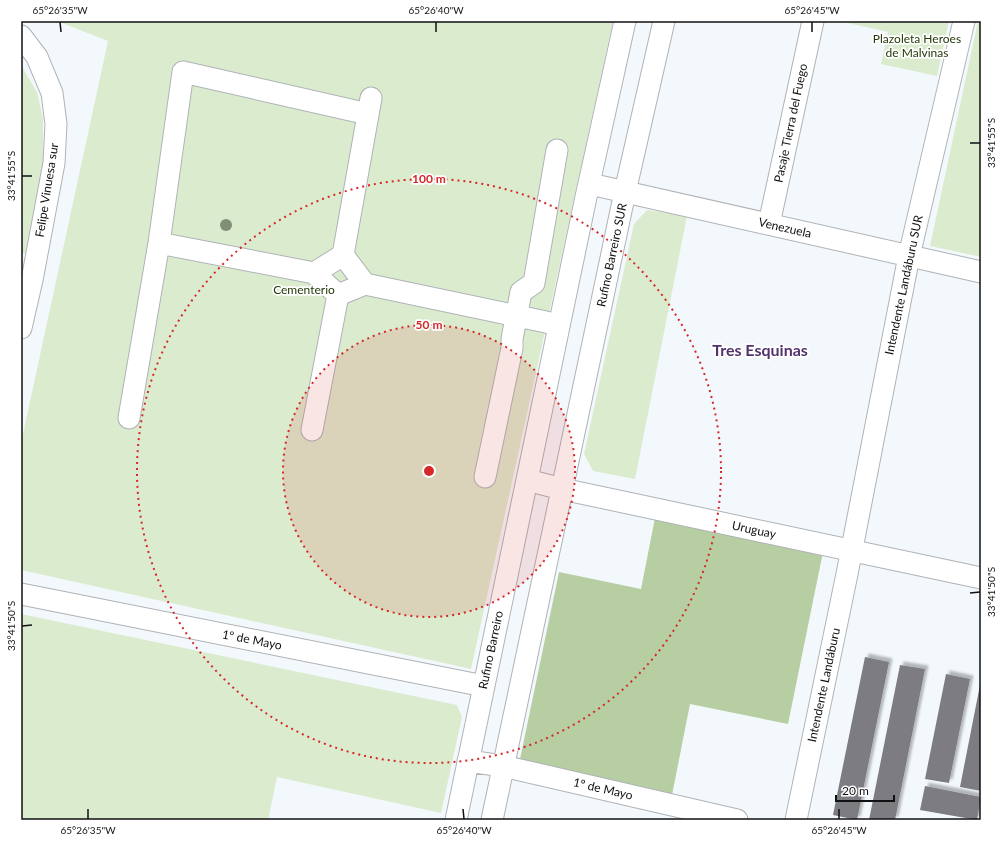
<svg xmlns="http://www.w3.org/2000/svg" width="1002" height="841" font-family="Lato,sans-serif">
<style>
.green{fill:#dbebce}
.forest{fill:#b6cea2}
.building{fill:#7c7c81;filter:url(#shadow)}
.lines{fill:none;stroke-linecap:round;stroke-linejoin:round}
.minor-casing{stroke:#afb3b7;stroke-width:23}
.minor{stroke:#fff;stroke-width:21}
.tree{fill:#818f76}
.ticks{fill:none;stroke:#101112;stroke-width:1.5}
.ring{fill:none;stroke:#d62828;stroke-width:2;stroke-dasharray:2 4}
.labels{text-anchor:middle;stroke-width:3.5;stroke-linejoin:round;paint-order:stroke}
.park-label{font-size:12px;fill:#243909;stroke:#fff}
.street-label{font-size:12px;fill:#101112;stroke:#fff}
.district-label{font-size:16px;font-weight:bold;fill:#51326c;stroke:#fff}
.centre{fill:#d62828;stroke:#fff;stroke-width:2}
.ring-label{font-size:12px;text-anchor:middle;font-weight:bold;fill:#d62828;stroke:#fff;stroke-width:3.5;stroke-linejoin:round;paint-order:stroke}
.neatline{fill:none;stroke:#101112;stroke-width:1.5}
.ticks-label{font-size:10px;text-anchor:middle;fill:#101112}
</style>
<defs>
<filter id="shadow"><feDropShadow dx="3.5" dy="-3.5" stdDeviation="1" flood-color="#0004"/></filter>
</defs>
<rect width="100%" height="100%" fill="#f3f8fc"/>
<path class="green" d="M 57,21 L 613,21 L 471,669 L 21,570 L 21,443 L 108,41 Z
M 839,21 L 949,21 L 937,76 L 881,64 L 888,32 Z
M 978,21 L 981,21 L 981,257 L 930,246 Z
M 21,65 L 37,92 L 43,119 L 43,170 L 28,255 L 21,252 Z
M 647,210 L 687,216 L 635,479 L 593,471 L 584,454 L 634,224 Z
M 21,614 L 457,705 L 462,717 L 441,813 L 277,777 L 268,820 L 21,820 Z"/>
<path class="forest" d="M 655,518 L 823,552 L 788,724 L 690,704 L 672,795 L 519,764 L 559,572 L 641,589 Z"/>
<path class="building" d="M 865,657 L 889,662 L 857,820 L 833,815 Z
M 900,665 L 925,669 L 895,820 L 869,820 Z
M 946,674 L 970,679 L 949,783 L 925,779 Z
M 980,685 L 981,685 L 981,791 L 960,787 Z
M 925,786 L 981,797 L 977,820 L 920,810 Z"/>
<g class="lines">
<defs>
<path id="minor" d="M 21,36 L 37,57 L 52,93 L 56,124 L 54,163 L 32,280 L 21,328
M 590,184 L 981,272
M 769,224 L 813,21
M 159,243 L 314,273
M 343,255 L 371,98
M 365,284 L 343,255 L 314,273 L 338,295 L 365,284 L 546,322 L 559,326
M 129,418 L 159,243 L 183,72 L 368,114
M 312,430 L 338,295
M 485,477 L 512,348 L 512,339 L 521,292 L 534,283 L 557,150
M 527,480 L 562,489 L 981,578
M 21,594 L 484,686
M 468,761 L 503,766 L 737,820
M 456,820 L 586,197 L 625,21
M 492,820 L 625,192 L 664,21
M 796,820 L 847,574 L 909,256 L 964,21"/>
</defs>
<use href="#minor" class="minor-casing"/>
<use href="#minor" class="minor"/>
</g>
<circle class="tree" cx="226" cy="225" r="6"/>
<path class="ticks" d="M 60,22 L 61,32M 436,22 L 436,32M 812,22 L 812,32M 970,143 L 980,143M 22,176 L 32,176M 970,593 L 980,592M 22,626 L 32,625M 88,809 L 88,819M 463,809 L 464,819M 839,809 L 839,819"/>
<circle cx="429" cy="471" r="146" fill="#d62828" fill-opacity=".12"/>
<g class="ring">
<circle cx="429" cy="471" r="146"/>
<circle cx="429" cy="471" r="292"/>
</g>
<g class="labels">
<g class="park-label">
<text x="917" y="43">Plazoleta Heroes<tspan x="917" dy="14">de Malvinas</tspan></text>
<text x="304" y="294">Cementerio</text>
</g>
<g class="street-label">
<text transform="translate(791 123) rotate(-78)" y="4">Pasaje Tierra del Fuego</text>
<text transform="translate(47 190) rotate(-81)" y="4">Felipe Vinuesa sur</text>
<text transform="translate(785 228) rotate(13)" y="4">Venezuela</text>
<text transform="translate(612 255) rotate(-78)" y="4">Rufino Barreiro SUR</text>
<text transform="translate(904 285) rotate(-78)" y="4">Intendente Landáburu SUR</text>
<text transform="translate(754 530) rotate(12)" y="4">Uruguay</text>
<text transform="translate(252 640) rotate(11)" y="4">1º de Mayo</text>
<text transform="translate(491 650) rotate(-78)" y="4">Rufino Barreiro</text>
<text transform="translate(824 685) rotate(-78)" y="4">Intendente Landáburu</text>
<text transform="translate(603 789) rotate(13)" y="4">1º de Mayo</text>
</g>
<g class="district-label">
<text x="760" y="356">Tres Esquinas</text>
</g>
</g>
<circle cx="429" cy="471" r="6" class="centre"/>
<g class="ring-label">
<text x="429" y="183">100 m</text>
<text x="429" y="329">50 m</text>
</g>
<rect width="1002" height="841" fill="none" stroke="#ffffff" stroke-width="44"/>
<path d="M836 795v6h58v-6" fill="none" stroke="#101112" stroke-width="2"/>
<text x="842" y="795" font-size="12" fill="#101112" stroke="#ffffff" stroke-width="3" paint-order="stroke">20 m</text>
<rect x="22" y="22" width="958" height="797" class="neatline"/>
<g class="ticks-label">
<text x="60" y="14">65°26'35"W</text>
<text x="436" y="14">65°26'40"W</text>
<text x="812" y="14">65°26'45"W</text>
<text transform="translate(991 143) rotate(-90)" y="4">33°41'55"S</text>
<text transform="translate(11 176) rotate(-90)" y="4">33°41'55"S</text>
<text transform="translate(991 592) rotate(-90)" y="4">33°41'50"S</text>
<text transform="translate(11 626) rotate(-90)" y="4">33°41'50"S</text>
<text x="88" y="834">65°26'35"W</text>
<text x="464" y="834">65°26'40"W</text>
<text x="839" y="834">65°26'45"W</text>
</g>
</svg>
